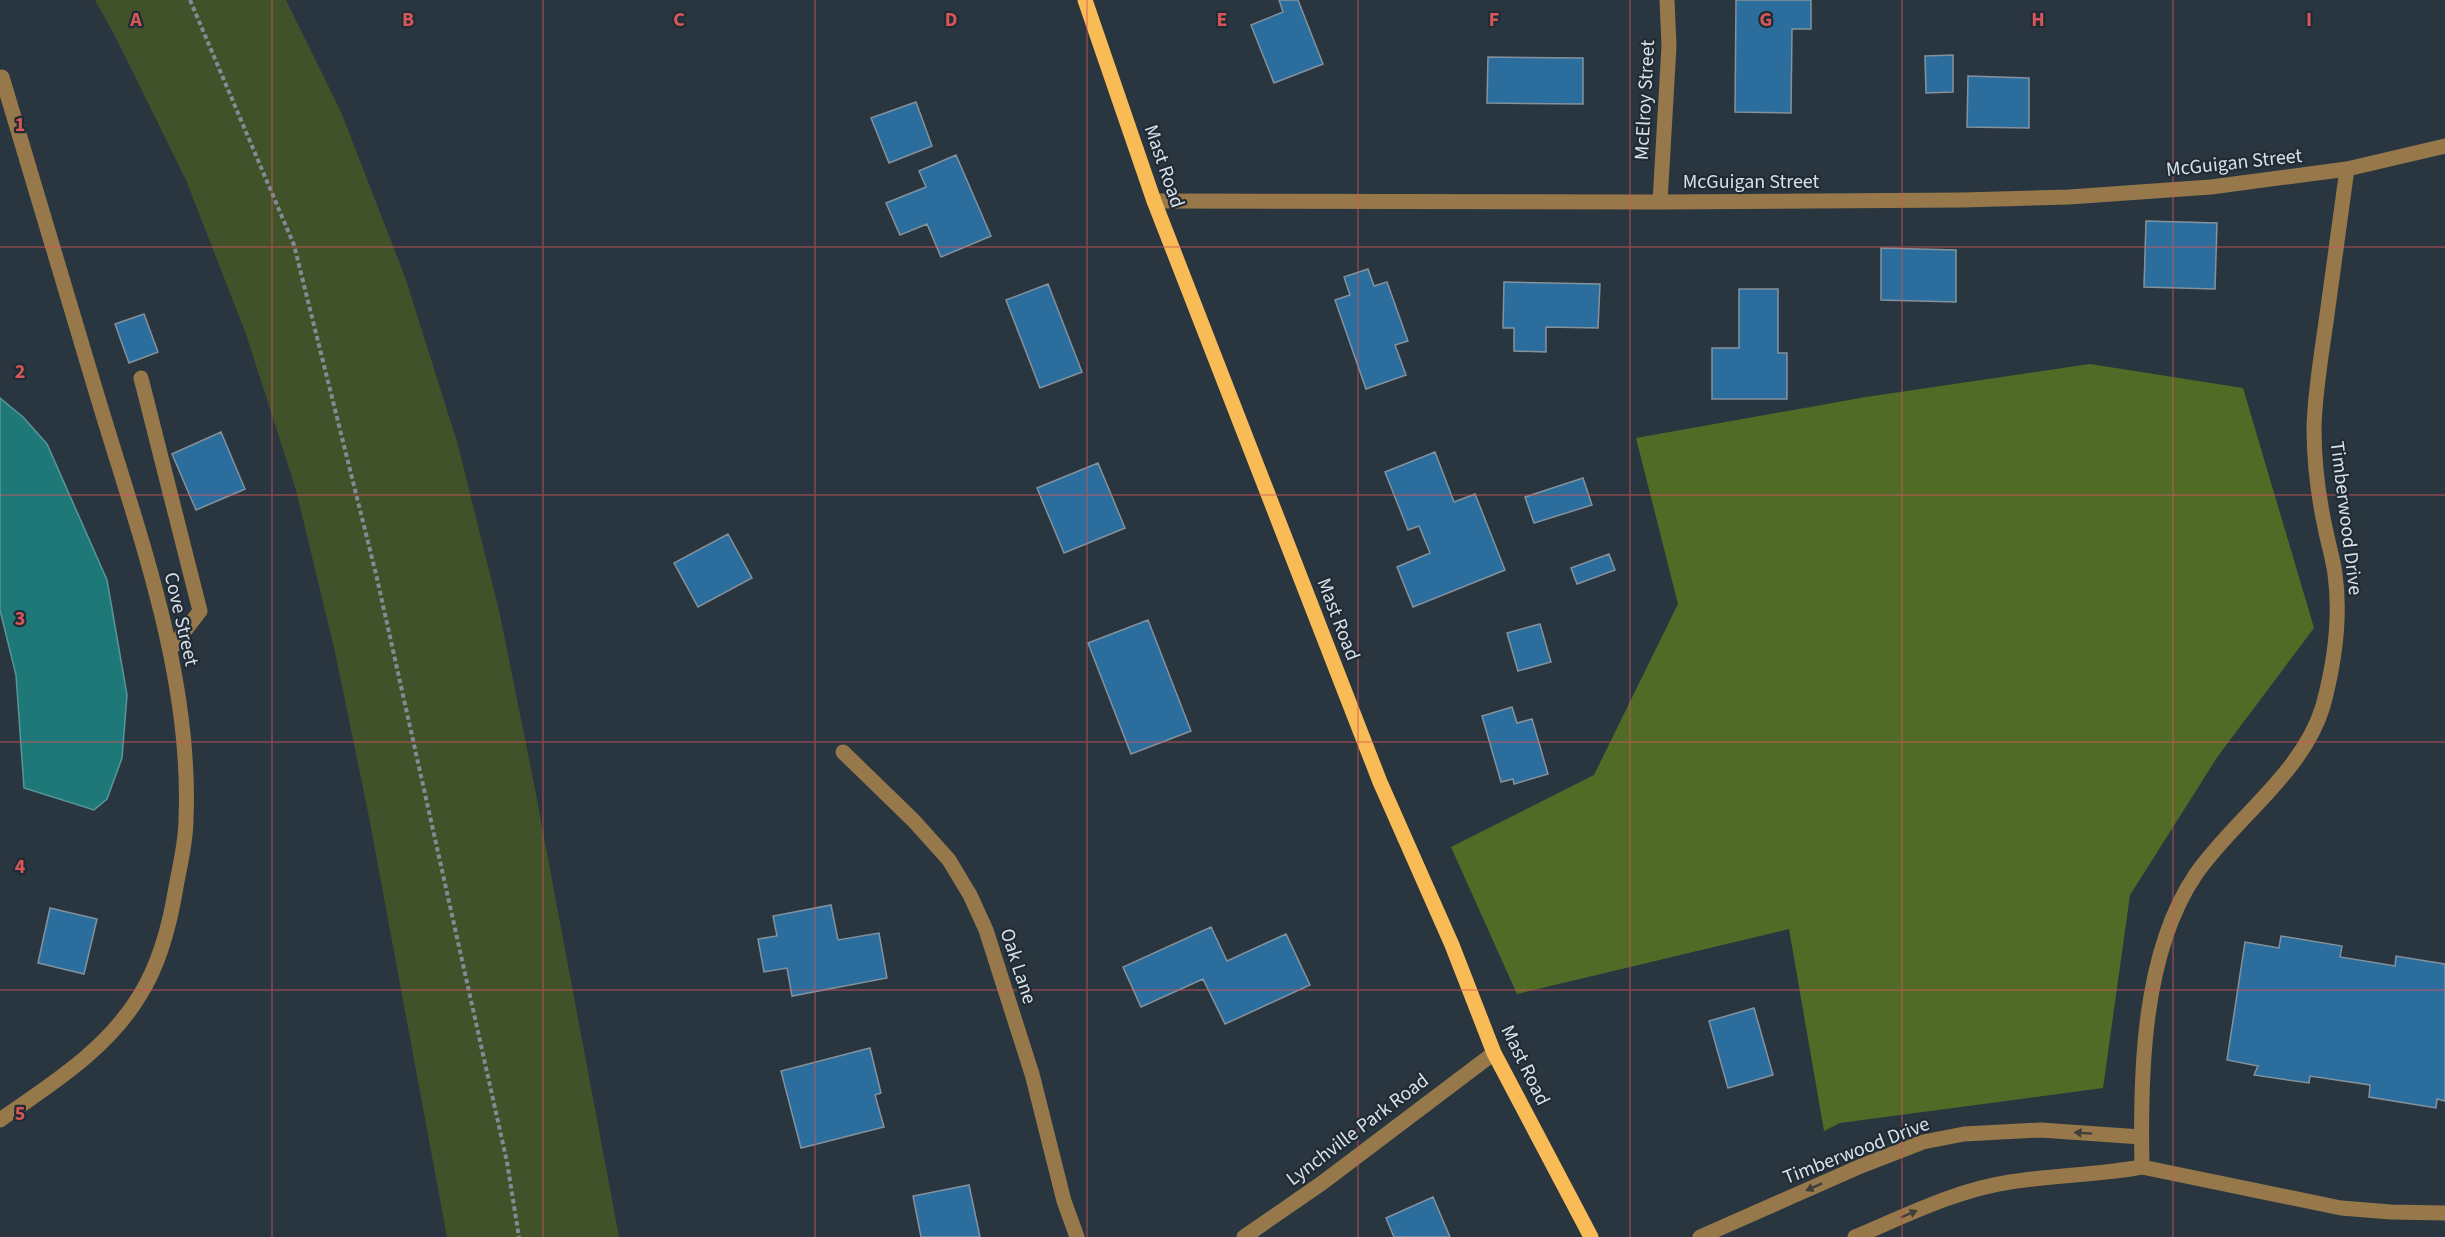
<svg xmlns="http://www.w3.org/2000/svg" width="2445" height="1237" font-family="'Source Sans 3',sans-serif">
<style>
.green{fill:#41522a}
.forest{fill:#506b26}
.water{fill:#1f7878;stroke:#579799;stroke-width:1.5}
.building{fill:#2b6e9d;stroke:#84929e;stroke-width:1.5}
.lines{fill:none;stroke-linecap:round;stroke-linejoin:round}
.path{stroke:#828b93;stroke-width:4;stroke-dasharray:4.5 3;stroke-linecap:butt}
.minor{stroke:#96784b;stroke-width:15}
.major{stroke:#f8bb55;stroke-width:15}
.oneway{fill:#3e3e3a}
.grid{fill:none;stroke:#d75658;stroke-width:1.5;stroke-opacity:0.55}
.labels{text-anchor:middle;stroke-width:4.5;stroke-linejoin:round;paint-order:stroke}
.street-label{font-size:20px;fill:#d9e0e7;stroke:#202b35}
.grid-label{font-size:20px;text-anchor:middle;font-weight:bold;fill:#d75658;stroke:#202b35;stroke-width:4.5;stroke-linejoin:round;paint-order:stroke}
</style>
<rect width="100%" height="100%" fill="#2a363f"/>
<path class="green" d="M 95,0 L 286,0 L 341,112 L 405,277 L 458,445 L 500,615 L 534,784 L 619,1237 L 447,1237 L 369,817 L 335,652 L 296,490 L 246,334 L 186,180 L 114,34 Z"/>
<path class="forest" d="M 2090,364 L 2243,388 L 2314,628 L 2218,756 L 2130,895 L 2103,1088 L 1840,1123 L 1824,1131 L 1789,929 L 1517,994 L 1451,847 L 1594,775 L 1678,604 L 1636,438 L 1866,397 Z"/>
<path class="water" d="M 0,398 L 23,417 L 47,444 L 107,580 L 127,695 L 122,758 L 107,799 L 94,810 L 24,788 L 16,675 L 0,610 Z"/>
<path class="building" d="M 1279,0 L 1298,0 L 1323,64 L 1274,83 L 1251,25 L 1283,12 Z
M 1736,0 L 1811,0 L 1811,29 L 1792,29 L 1791,113 L 1735,112 Z
M 1953,55 L 1953,92 L 1926,93 L 1925,56 Z
M 1488,57 L 1583,58 L 1583,104 L 1487,103 Z
M 1968,76 L 2029,78 L 2029,128 L 1967,127 Z
M 916,102 L 932,146 L 889,163 L 871,118 Z
M 956,155 L 991,236 L 941,257 L 927,224 L 900,235 L 886,203 L 926,187 L 919,171 Z
M 2146,221 L 2217,223 L 2215,289 L 2144,287 Z
M 1881,248 L 1956,250 L 1956,302 L 1881,300 Z
M 1368,269 L 1374,286 L 1387,282 L 1408,341 L 1395,345 L 1406,375 L 1366,389 L 1335,300 L 1350,295 L 1344,277 Z
M 1504,282 L 1600,284 L 1598,328 L 1546,327 L 1546,352 L 1514,351 L 1514,328 L 1503,328 Z
M 1048,284 L 1082,372 L 1040,388 L 1006,300 Z
M 1739,289 L 1778,289 L 1778,353 L 1787,353 L 1787,399 L 1712,399 L 1712,348 L 1739,348 Z
M 144,314 L 158,352 L 129,363 L 115,324 Z
M 221,432 L 245,489 L 196,510 L 172,454 Z
M 1435,452 L 1454,502 L 1475,494 L 1505,570 L 1413,607 L 1397,567 L 1430,553 L 1419,526 L 1408,530 L 1385,472 Z
M 1098,463 L 1125,528 L 1064,553 L 1037,488 Z
M 1583,478 L 1592,505 L 1534,523 L 1525,497 Z
M 728,534 L 752,578 L 698,607 L 674,563 Z
M 1609,554 L 1615,570 L 1577,584 L 1571,568 Z
M 1148,620 L 1191,731 L 1131,754 L 1088,643 Z
M 1540,624 L 1551,662 L 1518,671 L 1507,633 Z
M 1512,707 L 1517,723 L 1532,719 L 1548,774 L 1514,784 L 1513,779 L 1501,782 L 1482,716 Z
M 831,905 L 838,940 L 879,933 L 887,978 L 792,996 L 787,968 L 764,972 L 758,939 L 777,936 L 773,916 Z
M 50,908 L 97,919 L 84,974 L 38,963 Z
M 1211,927 L 1227,961 L 1286,934 L 1310,985 L 1225,1024 L 1203,979 L 1141,1007 L 1123,967 Z
M 2281,936 L 2342,946 L 2340,957 L 2395,966 L 2396,956 L 2445,964 L 2445,1101 L 2437,1099 L 2436,1108 L 2369,1097 L 2370,1085 L 2310,1076 L 2309,1083 L 2254,1075 L 2258,1066 L 2227,1060 L 2245,942 L 2279,948 Z
M 1754,1008 L 1773,1075 L 1728,1088 L 1709,1021 Z
M 870,1048 L 881,1093 L 875,1095 L 884,1127 L 801,1148 L 781,1071 Z
M 969,1185 L 980,1237 L 921,1237 L 913,1196 Z
M 1433,1197 L 1450,1237 L 1394,1237 L 1386,1218 Z"/>
<g class="lines">
<path class="path" d="M 190,0 L 294,245 L 376,574 L 507,1162 L 519,1237"/>
<path class="minor" d="M 2445,146 L 2347,169 C 2340,220 2333,271 2326,322 C 2321,357 2315,392 2314,427 C 2314,461 2318,495 2325,527 C 2328,543 2333,559 2335,574 C 2341,617 2334,665 2323,706 C 2303,773 2235,818 2196,874 C 2142,953 2140,1075 2142,1167 L 2341,1208 L 2391,1212 L 2445,1213
M 1154,201 L 1660,202 L 1963,200 L 2069,197 L 2211,187 L 2347,169
M 1660,202 L 1669,46 L 1667,0
M 141,378 L 200,611 L 170,650
M 843,752 L 914,821 L 949,860 L 970,895 L 986,930 L 1032,1074 L 1064,1201 L 1077,1237
M 0,1120 C 51,1084 107,1050 140,995 C 160,963 170,924 176,887 C 180,865 186,842 186,819 C 192,675 138,532 97,395 C 65,289 34,183 2,77
M 1244,1237 L 1322,1183 L 1494,1053
M 1700,1237 L 1861,1166 L 1923,1142 L 1964,1134 L 2041,1130 L 2141,1137
M 1855,1237 C 1905,1216 1956,1190 2010,1182 C 2054,1175 2098,1175 2142,1167"/>
<path class="major" d="M 1085,0 L 1154,201 L 1380,782 L 1452,945 L 1494,1053 L 1591,1237"/>
</g>
<defs><path id="oneway-solid" d="M-6-.8H1V-3.2L6.5 0L1 3.2V.8H-6Z" transform="scale(1.5)"/></defs>
<g class="oneway">
<use href="#oneway-solid" transform="translate(2083 1133) rotate(-176)"/>
<use href="#oneway-solid" transform="translate(1814 1187) rotate(156)"/>
<use href="#oneway-solid" transform="translate(1909 1214) rotate(-23)"/>
</g>
<path class="grid" d="M 272,0 L 272,1237M 543,0 L 543,1237M 815,0 L 815,1237M 1087,0 L 1087,1237M 1358,0 L 1358,1237M 1630,0 L 1630,1237M 1902,0 L 1902,1237M 2173,0 L 2173,1237M 0,247 L 2445,247M 0,495 L 2445,495M 0,742 L 2445,742M 0,990 L 2445,990"/>
<g class="labels">
<g class="street-label">
<text transform="translate(1644 100) rotate(-87)" y="7">McElroy Street</text>
<text transform="translate(2234 162) rotate(-6)" y="7">McGuigan Street</text>
<text transform="translate(1165 166) rotate(71)" y="7">Mast Road</text>
<text x="1751" y="188">McGuigan Street</text>
<text transform="translate(2347 518) rotate(83)" y="7">Timberwood Drive</text>
<text transform="translate(182 619) rotate(77)" y="7">Cove Street</text>
<text transform="translate(1339 619) rotate(69)" y="7">Mast Road</text>
<text transform="translate(1019 966) rotate(72)" y="7">Oak Lane</text>
<text transform="translate(1526 1065) rotate(64)" y="7">Mast Road</text>
<text transform="translate(1357 1129) rotate(-37)" y="7">Lynchville Park Road</text>
<text transform="translate(1856 1150) rotate(-21)" y="7">Timberwood Drive</text>
</g>
</g>
<g class="grid-label">
<text x="136" y="26">A</text>
<text x="408" y="26">B</text>
<text x="679" y="26">C</text>
<text x="951" y="26">D</text>
<text x="1222" y="26">E</text>
<text x="1494" y="26">F</text>
<text x="1766" y="26">G</text>
<text x="2038" y="26">H</text>
<text x="2309" y="26">I</text>
<text x="20" y="131">1</text>
<text x="20" y="378">2</text>
<text x="20" y="625">3</text>
<text x="20" y="873">4</text>
<text x="20" y="1120">5</text>
</g>
</svg>
